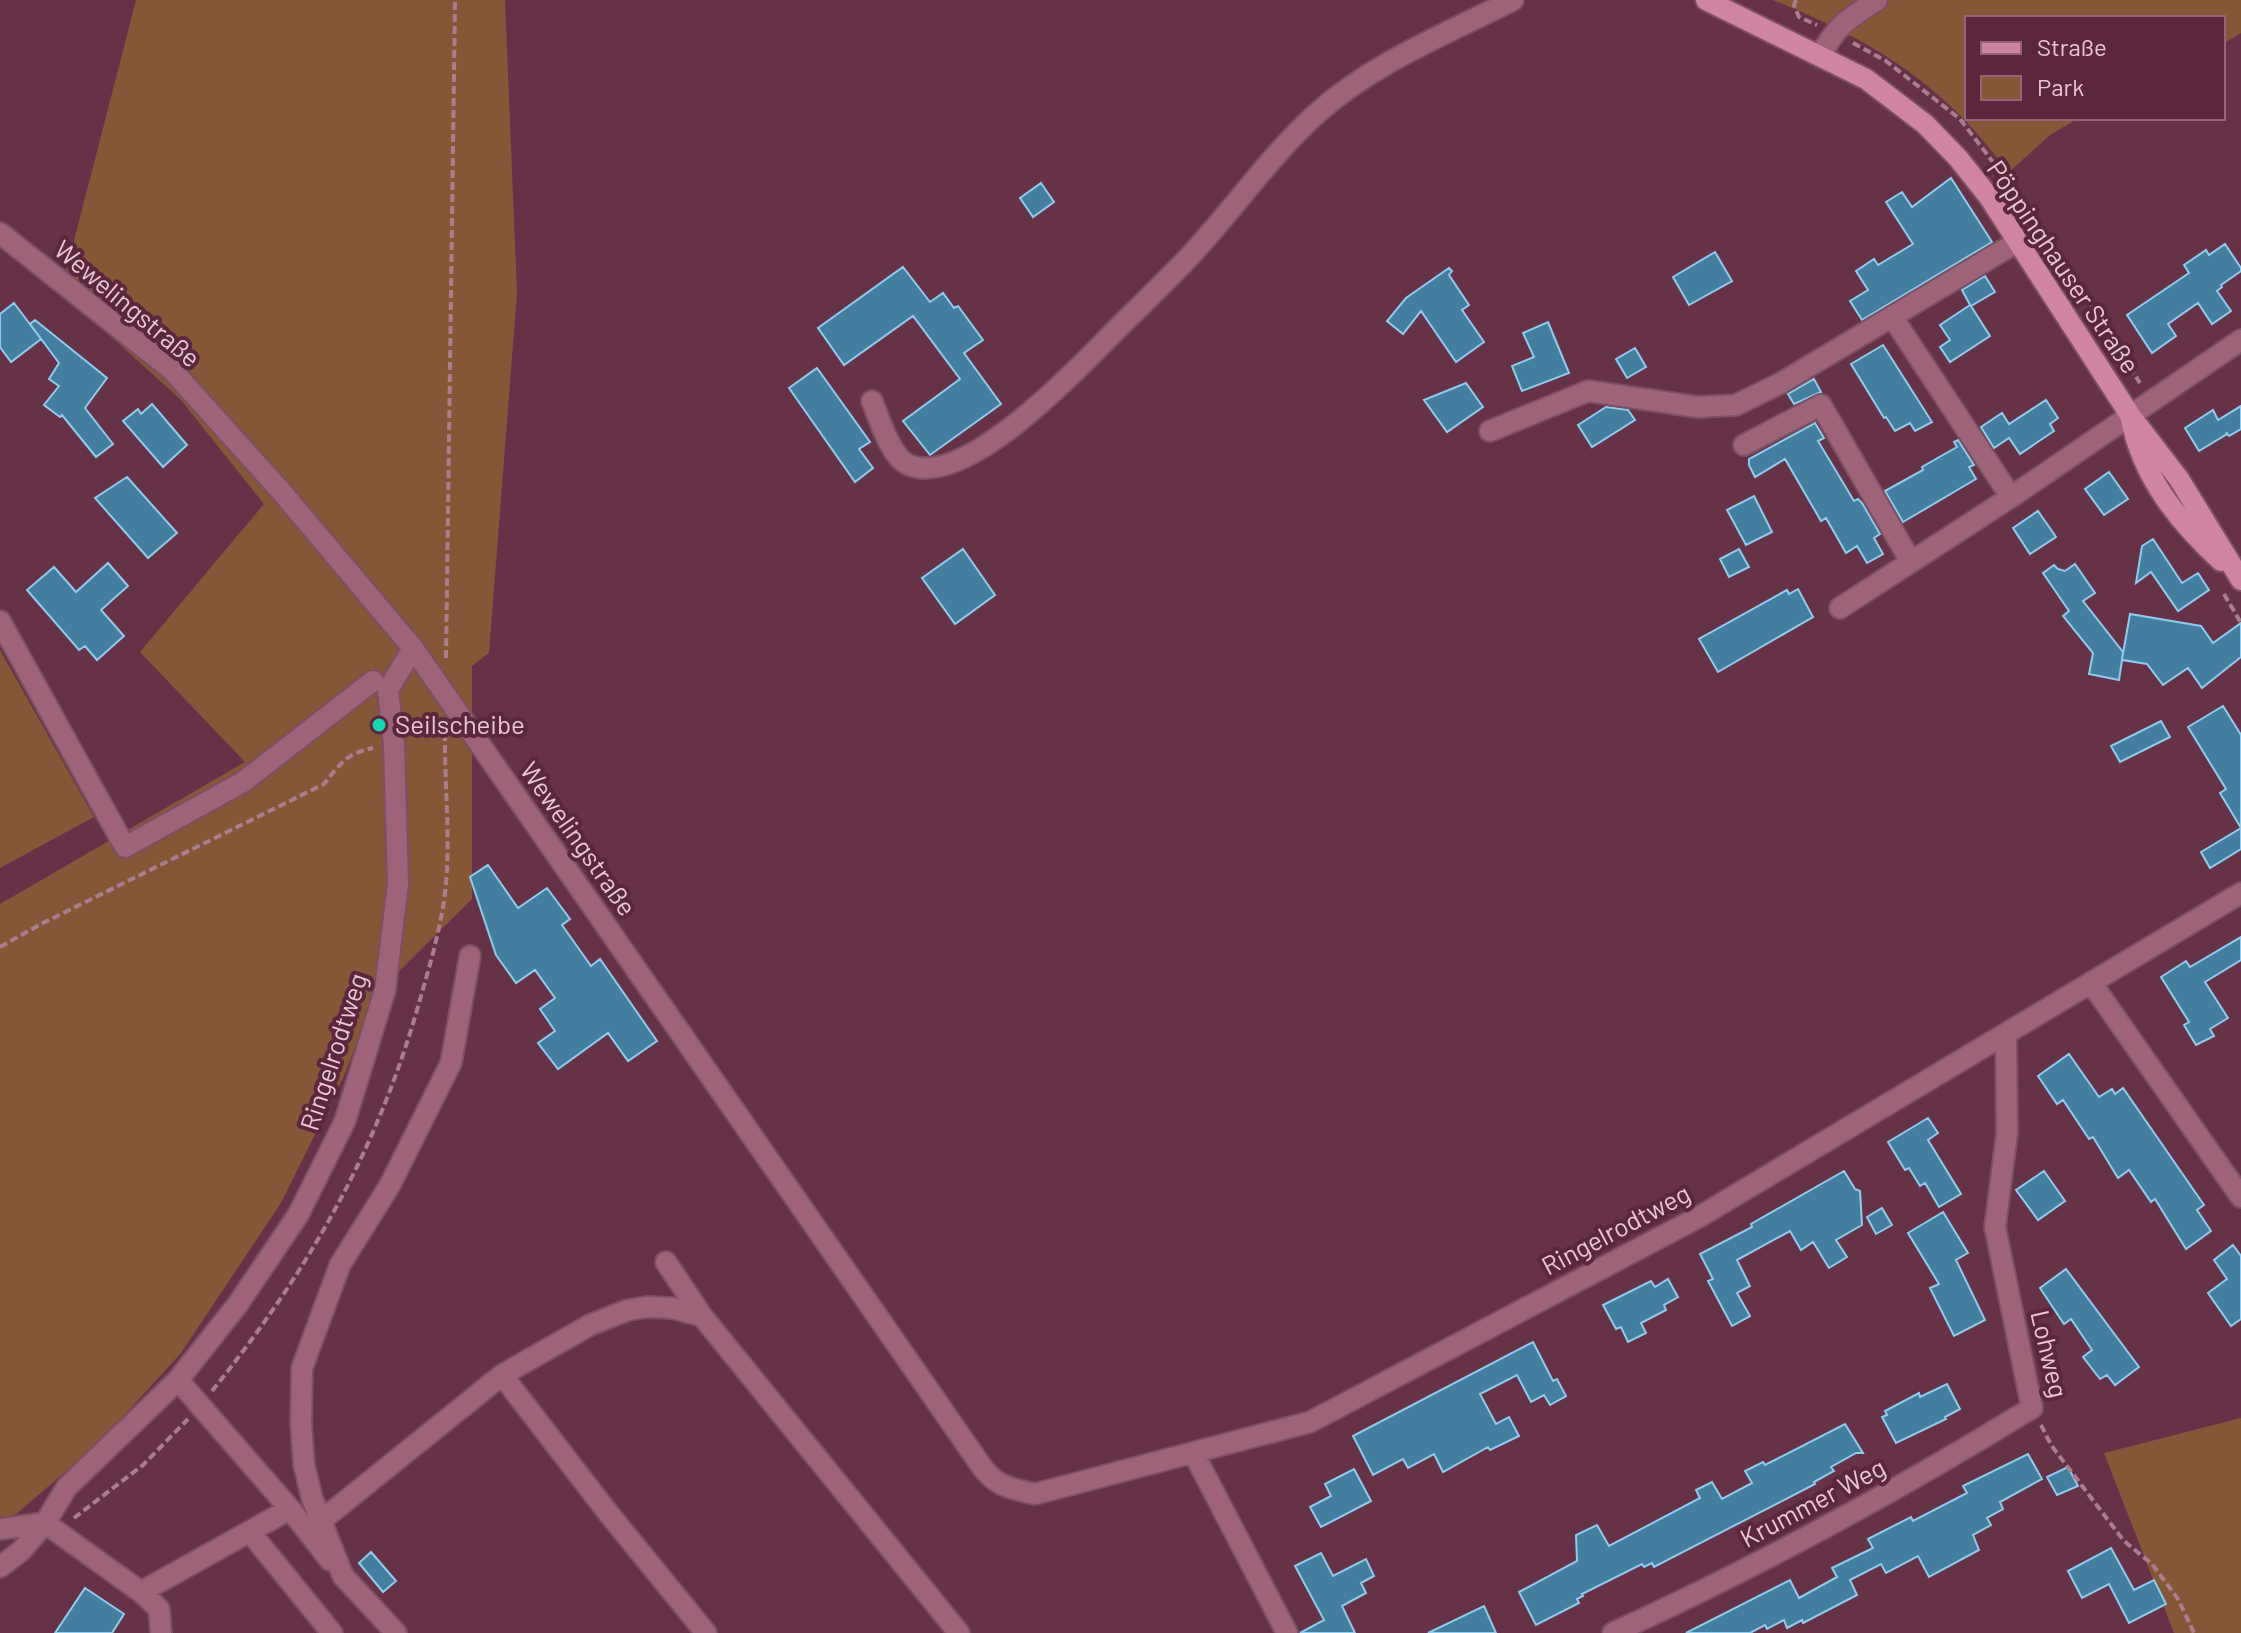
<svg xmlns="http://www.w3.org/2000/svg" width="2241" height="1633" font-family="Barlow,sans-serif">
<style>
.green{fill:#845737}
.building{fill:#447e9e;stroke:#90cbee;stroke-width:2}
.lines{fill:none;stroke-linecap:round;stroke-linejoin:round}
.minor-casing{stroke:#7c5063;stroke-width:24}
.major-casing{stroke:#7c5063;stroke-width:24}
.path{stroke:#a97f8f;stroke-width:4;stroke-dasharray:8 4;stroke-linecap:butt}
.minor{stroke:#9c6379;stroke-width:20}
.major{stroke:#cf85a1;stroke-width:20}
.poi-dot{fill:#18d5b2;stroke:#5a273d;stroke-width:3}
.labels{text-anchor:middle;stroke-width:8;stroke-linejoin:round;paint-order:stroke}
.street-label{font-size:26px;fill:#e9c8d3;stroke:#5a273d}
.poi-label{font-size:26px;fill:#e9c8d3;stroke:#5a273d;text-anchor:start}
</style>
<rect width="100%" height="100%" fill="#663248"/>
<path class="green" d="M 136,0 L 505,0 L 517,293 L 489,653 L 472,666 L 472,899 L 376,994 L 344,1076 L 281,1203 L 181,1353 L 101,1441 L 0,1528 L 0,904 L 245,762 L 140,652 L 264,504 L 181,400 L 61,291 Z
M 1773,0 L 2241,0 L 2241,33 L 2223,44 L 2223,18 L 1967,18 L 1967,118 L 2079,118 L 2050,135 L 2009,172 C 1989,148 1970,123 1947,103 C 1897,56 1835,25 1773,0 Z
M 0,650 L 94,817 L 0,868 Z
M 2241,1418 L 2241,1633 L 2174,1633 L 2104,1453 Z"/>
<path class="building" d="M 1951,178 L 1992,242 L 1862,320 L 1850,301 L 1868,290 L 1856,271 L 1874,259 L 1878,265 L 1913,244 L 1886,202 L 1902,192 L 1912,207 Z
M 1041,183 L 1054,202 L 1033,217 L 1020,198 Z
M 2225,244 L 2241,268 L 2241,271 L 2221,285 L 2222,287 L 2217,291 L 2231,311 L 2212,324 L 2198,303 L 2168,324 L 2176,336 L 2152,353 L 2127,315 L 2189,273 L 2184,265 L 2206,250 L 2209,255 Z
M 1715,252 L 1732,281 L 1689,305 L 1673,277 Z
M 903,267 L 930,302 L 943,293 L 954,308 L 958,306 L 983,340 L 964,353 L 1001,404 L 930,455 L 903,421 L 960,379 L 913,316 L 844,365 L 818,328 Z
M 1449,268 L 1452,271 L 1449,275 L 1469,305 L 1462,310 L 1484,342 L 1456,362 L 1421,311 L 1403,334 L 1387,321 L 1406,298 Z
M 1985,276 L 1995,292 L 1971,306 L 1990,336 L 1950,362 L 1940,347 L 1950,340 L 1940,325 L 1970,305 L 1962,290 Z
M 14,303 L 41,339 L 11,362 L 0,347 L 0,314 Z
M 35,320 L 107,378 L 85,408 L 113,444 L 96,457 L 62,415 L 60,417 L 44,405 L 59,386 L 49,379 L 59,363 L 30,324 Z
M 1548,322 L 1569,373 L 1522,391 L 1512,366 L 1534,357 L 1523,333 Z
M 1883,345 L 1932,422 L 1915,431 L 1910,423 L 1895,431 L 1886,417 L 1884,418 L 1851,364 Z
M 1635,348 L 1646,367 L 1627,378 L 1616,359 Z
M 817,368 L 870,442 L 859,449 L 873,468 L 855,482 L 789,388 Z
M 1814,379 L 1821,392 L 1794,404 L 1788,394 Z
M 1466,383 L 1483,407 L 1447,432 L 1424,400 Z
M 2046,400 L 2058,418 L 2050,424 L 2054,431 L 2020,454 L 2009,438 L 1994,448 L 1981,427 L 2002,413 L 2009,424 Z
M 152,404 L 187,445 L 163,467 L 123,421 L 138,409 L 141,414 Z
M 2241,406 L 2241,429 L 2229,436 L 2226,432 L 2227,434 L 2199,451 L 2185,428 L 2213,410 L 2218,420 Z
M 1606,407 L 1628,410 L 1635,420 L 1592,447 L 1578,425 Z
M 1815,423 L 1824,438 L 1818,441 L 1854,501 L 1858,499 L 1862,503 L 1880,534 L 1874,538 L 1883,554 L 1867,563 L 1857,546 L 1846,553 L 1826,518 L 1821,521 L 1785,459 L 1755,477 L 1749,465 L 1749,459 Z
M 1958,440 L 1974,465 L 1969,467 L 1976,479 L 1903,522 L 1885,491 L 1923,470 L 1922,467 L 1957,447 L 1954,442 Z
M 2109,472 L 2128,499 L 2104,515 L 2085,489 Z
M 127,477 L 177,533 L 148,558 L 95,498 Z
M 1754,496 L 1772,532 L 1746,545 L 1727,510 Z
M 2038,511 L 2056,537 L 2030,554 L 2013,528 Z
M 2153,539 L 2182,583 L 2198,573 L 2209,590 L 2178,611 L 2151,572 L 2136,583 L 2142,546 Z
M 963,549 L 995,595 L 955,624 L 922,578 Z
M 1739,549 L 1749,567 L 1729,577 L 1720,559 Z
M 108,563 L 128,586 L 101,610 L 124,636 L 97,660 L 85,646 L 79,650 L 27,590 L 54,567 L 76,592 Z
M 2075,564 L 2095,593 L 2083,601 L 2123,652 L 2122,659 L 2130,614 L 2201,626 L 2213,643 L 2241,623 L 2241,657 L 2202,688 L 2188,668 L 2163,685 L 2147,664 L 2122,660 L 2119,680 L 2089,674 L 2093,653 L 2063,616 L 2069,611 L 2043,573 L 2054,565 L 2058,569 L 2065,571 Z
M 1798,589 L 1813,617 L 1718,672 L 1699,639 L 1787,590 L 1789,594 Z
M 2223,706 L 2241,735 L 2241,849 L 2210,868 L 2201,852 L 2241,828 L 2220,793 L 2226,789 L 2188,727 Z
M 2161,721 L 2170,737 L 2120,762 L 2111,746 Z
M 488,865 L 518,908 L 547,888 L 570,919 L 562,925 L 591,966 L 600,959 L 657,1041 L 628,1061 L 608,1033 L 558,1069 L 538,1043 L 555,1031 L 540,1009 L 555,998 L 535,970 L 516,983 L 496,955 L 470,877 Z
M 2241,937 L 2241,960 L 2205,982 L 2228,1018 L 2210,1029 L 2214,1036 L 2196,1045 L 2184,1025 L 2189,1022 L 2161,977 L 2186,961 L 2190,967 Z
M 2069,1054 L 2099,1097 L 2112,1089 L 2115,1094 L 2123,1088 L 2204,1205 L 2197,1210 L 2211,1231 L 2186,1249 L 2155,1199 L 2151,1202 L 2129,1170 L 2118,1178 L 2093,1137 L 2089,1139 L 2063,1100 L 2057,1104 L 2038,1076 Z
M 1928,1118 L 1938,1133 L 1928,1140 L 1961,1194 L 1939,1207 L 1925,1183 L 1920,1186 L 1909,1168 L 1905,1170 L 1888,1142 Z
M 1844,1171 L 1855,1189 L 1860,1191 L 1862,1225 L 1836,1240 L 1847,1257 L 1829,1268 L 1813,1242 L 1801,1250 L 1790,1231 L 1737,1260 L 1750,1286 L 1737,1293 L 1750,1316 L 1732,1326 L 1708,1281 L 1713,1279 L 1700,1254 L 1752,1227 L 1751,1224 Z
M 2044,1171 L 2065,1201 L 2038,1220 L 2016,1190 Z
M 1882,1208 L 1892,1225 L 1876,1234 L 1867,1217 Z
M 1943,1212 L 1968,1253 L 1956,1260 L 1985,1320 L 1954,1336 L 1930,1288 L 1939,1284 L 1908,1233 Z
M 2233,1245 L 2241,1256 L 2241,1319 L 2231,1326 L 2208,1293 L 2227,1279 L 2214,1260 Z
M 2066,1269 L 2139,1367 L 2115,1385 L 2107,1375 L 2100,1379 L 2083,1357 L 2092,1350 L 2071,1319 L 2064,1324 L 2040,1288 Z
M 1668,1279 L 1678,1297 L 1664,1305 L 1666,1310 L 1641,1323 L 1646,1333 L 1628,1342 L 1621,1327 L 1616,1329 L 1603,1305 L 1651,1281 L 1655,1287 Z
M 1533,1342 L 1553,1381 L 1557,1379 L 1566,1396 L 1550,1405 L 1544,1395 L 1531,1402 L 1517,1375 L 1480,1394 L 1496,1424 L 1509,1417 L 1519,1436 L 1490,1450 L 1488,1447 L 1443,1472 L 1434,1454 L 1408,1468 L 1403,1459 L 1373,1475 L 1353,1436 Z
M 1947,1384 L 1960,1409 L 1945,1417 L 1946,1419 L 1896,1443 L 1882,1417 L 1887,1415 L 1885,1411 L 1919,1393 L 1920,1397 Z
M 1845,1424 L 1863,1453 L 1856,1453 L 1831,1467 L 1834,1471 L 1814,1482 L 1815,1484 L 1654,1567 L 1652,1563 L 1644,1567 L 1642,1564 L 1582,1594 L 1583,1596 L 1577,1599 L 1579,1603 L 1536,1625 L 1519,1592 L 1577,1561 L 1576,1535 L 1597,1525 L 1609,1546 L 1700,1498 L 1696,1490 L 1712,1482 L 1722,1499 L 1752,1483 L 1745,1471 L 1763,1462 L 1765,1465 Z
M 2028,1454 L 2042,1479 L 2000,1502 L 2003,1509 L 1987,1518 L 1991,1525 L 1973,1535 L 1979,1550 L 1929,1577 L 1918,1556 L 1886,1573 L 1881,1564 L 1850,1580 L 1857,1595 L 1803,1623 L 1802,1620 L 1787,1628 L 1784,1620 L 1767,1629 L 1765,1625 L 1750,1633 L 1686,1633 L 1790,1580 L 1799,1598 L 1837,1577 L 1832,1568 L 1873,1548 L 1868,1539 L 1911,1517 L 1913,1521 L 1967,1493 L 1963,1486 Z
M 2068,1467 L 2078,1486 L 2057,1495 L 2047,1477 Z
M 1354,1469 L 1371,1501 L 1321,1527 L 1310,1507 L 1331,1496 L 1325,1484 Z
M 2111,1548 L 2134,1590 L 2154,1580 L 2166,1604 L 2129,1623 L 2109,1584 L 2082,1598 L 2068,1571 Z
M 371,1552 L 396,1581 L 383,1592 L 359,1563 Z
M 1321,1553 L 1333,1576 L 1366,1559 L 1374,1576 L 1361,1583 L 1366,1593 L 1342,1606 L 1355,1633 L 1300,1633 L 1324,1620 L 1295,1566 Z
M 85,1588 L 124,1614 L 112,1633 L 55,1633 Z
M 1484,1606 L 1496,1633 L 1428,1633 Z"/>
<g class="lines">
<defs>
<path id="minor" d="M 1820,56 C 1837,25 1848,19 1877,0
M 0,233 L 172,370 L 280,490 L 413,648 L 980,1464 C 996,1487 1009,1488 1035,1494 L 1310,1422 L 1699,1217 L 2241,893
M 1893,318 L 2011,497
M 872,401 C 879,418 890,455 907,464 C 963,492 1077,369 1113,333 C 1139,307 1165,282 1190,256 C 1233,210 1269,157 1315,115 C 1372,63 1446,34 1513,0
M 1490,431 L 1588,391 L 1698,407 L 1736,405 L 1781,383 L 2017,242
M 1744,445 L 1821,405 L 1911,562
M 1840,608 L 2011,497 L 2241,340
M 0,621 L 125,847 L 243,782 L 373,681
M 2092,984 L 2241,1197
M 666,1262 L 702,1316 L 959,1633
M 502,1375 L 609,1514 L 706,1633
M 178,1380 L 290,1509 L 330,1560
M 1194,1454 L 1287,1633
M 322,1520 L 502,1375 L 590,1325 L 628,1310 L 647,1307 L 672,1308 L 702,1316
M 0,1529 L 45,1523 L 141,1592 L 159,1609 L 161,1633
M 250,1532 L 332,1633
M 0,1567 L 21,1551 L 45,1523 L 67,1487 L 178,1380 L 238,1304 L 298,1215 L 345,1121 L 385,990 L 398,884 L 394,744 L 388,690 L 413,648
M 141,1592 L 290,1509
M 396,1633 L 343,1576 L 312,1498 L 304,1465 L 301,1424 L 302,1368 L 340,1265 L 390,1185 L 451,1063 L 470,956
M 1613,1633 C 1757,1567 1897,1491 2032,1408 L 1995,1227 L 2007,1133 L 2006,1036"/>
<path id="major" d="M 1706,0 L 1866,79 L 1925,124 L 1958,158 L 1989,197 L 2130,415 L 2179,479 L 2241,580
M 2131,419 C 2142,477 2179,522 2221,561"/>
</defs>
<use href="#minor" class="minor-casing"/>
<use href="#major" class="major-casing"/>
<path class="path" d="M 1796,0 L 1794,5 L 1799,17 L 1817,25
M 1853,43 L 1886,61 L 1960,119 L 2012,187 L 2140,383
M 2224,594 L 2241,623
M 446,658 L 455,0
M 0,947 L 41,924 L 324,784 C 340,764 347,753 373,748
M 212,1391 C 310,1269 379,1148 421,996 C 430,965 439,933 444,901 C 452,845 444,787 445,730
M 2041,1425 L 2051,1445 L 2124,1541 L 2152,1564 L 2178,1599 L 2194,1633
M 74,1518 L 143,1465 L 188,1419"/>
<use href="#minor" class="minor"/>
<use href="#major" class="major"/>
</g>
<circle class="poi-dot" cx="379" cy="725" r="8"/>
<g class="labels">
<g class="street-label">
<text transform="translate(2063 267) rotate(56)" y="9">Pöppinghauser Straße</text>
<text transform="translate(127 304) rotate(40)" y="9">Wewelingstraße</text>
<text transform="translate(578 839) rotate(55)" y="9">Wewelingstraße</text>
<text transform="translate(334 1052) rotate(-72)" y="9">Ringelrodtweg</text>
<text transform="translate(1616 1230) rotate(-28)" y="9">Ringelrodtweg</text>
<text transform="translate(2049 1354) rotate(77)" y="9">Lohweg</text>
<text transform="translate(1813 1503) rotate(-28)" y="9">Krummer Weg</text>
</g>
<g class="poi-label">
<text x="395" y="734">Seilscheibe</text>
</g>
</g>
<rect x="1965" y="16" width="260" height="104" fill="#5a273d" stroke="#936779" stroke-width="2"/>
<rect x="1981" y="42" width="40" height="12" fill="#cf85a1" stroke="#936779" stroke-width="2"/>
<text x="2037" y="56" font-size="24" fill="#e9c8d3">Straße</text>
<rect x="1981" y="76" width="40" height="24" fill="#845737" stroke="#936779" stroke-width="2"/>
<text x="2037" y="96" font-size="24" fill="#e9c8d3">Park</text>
</svg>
